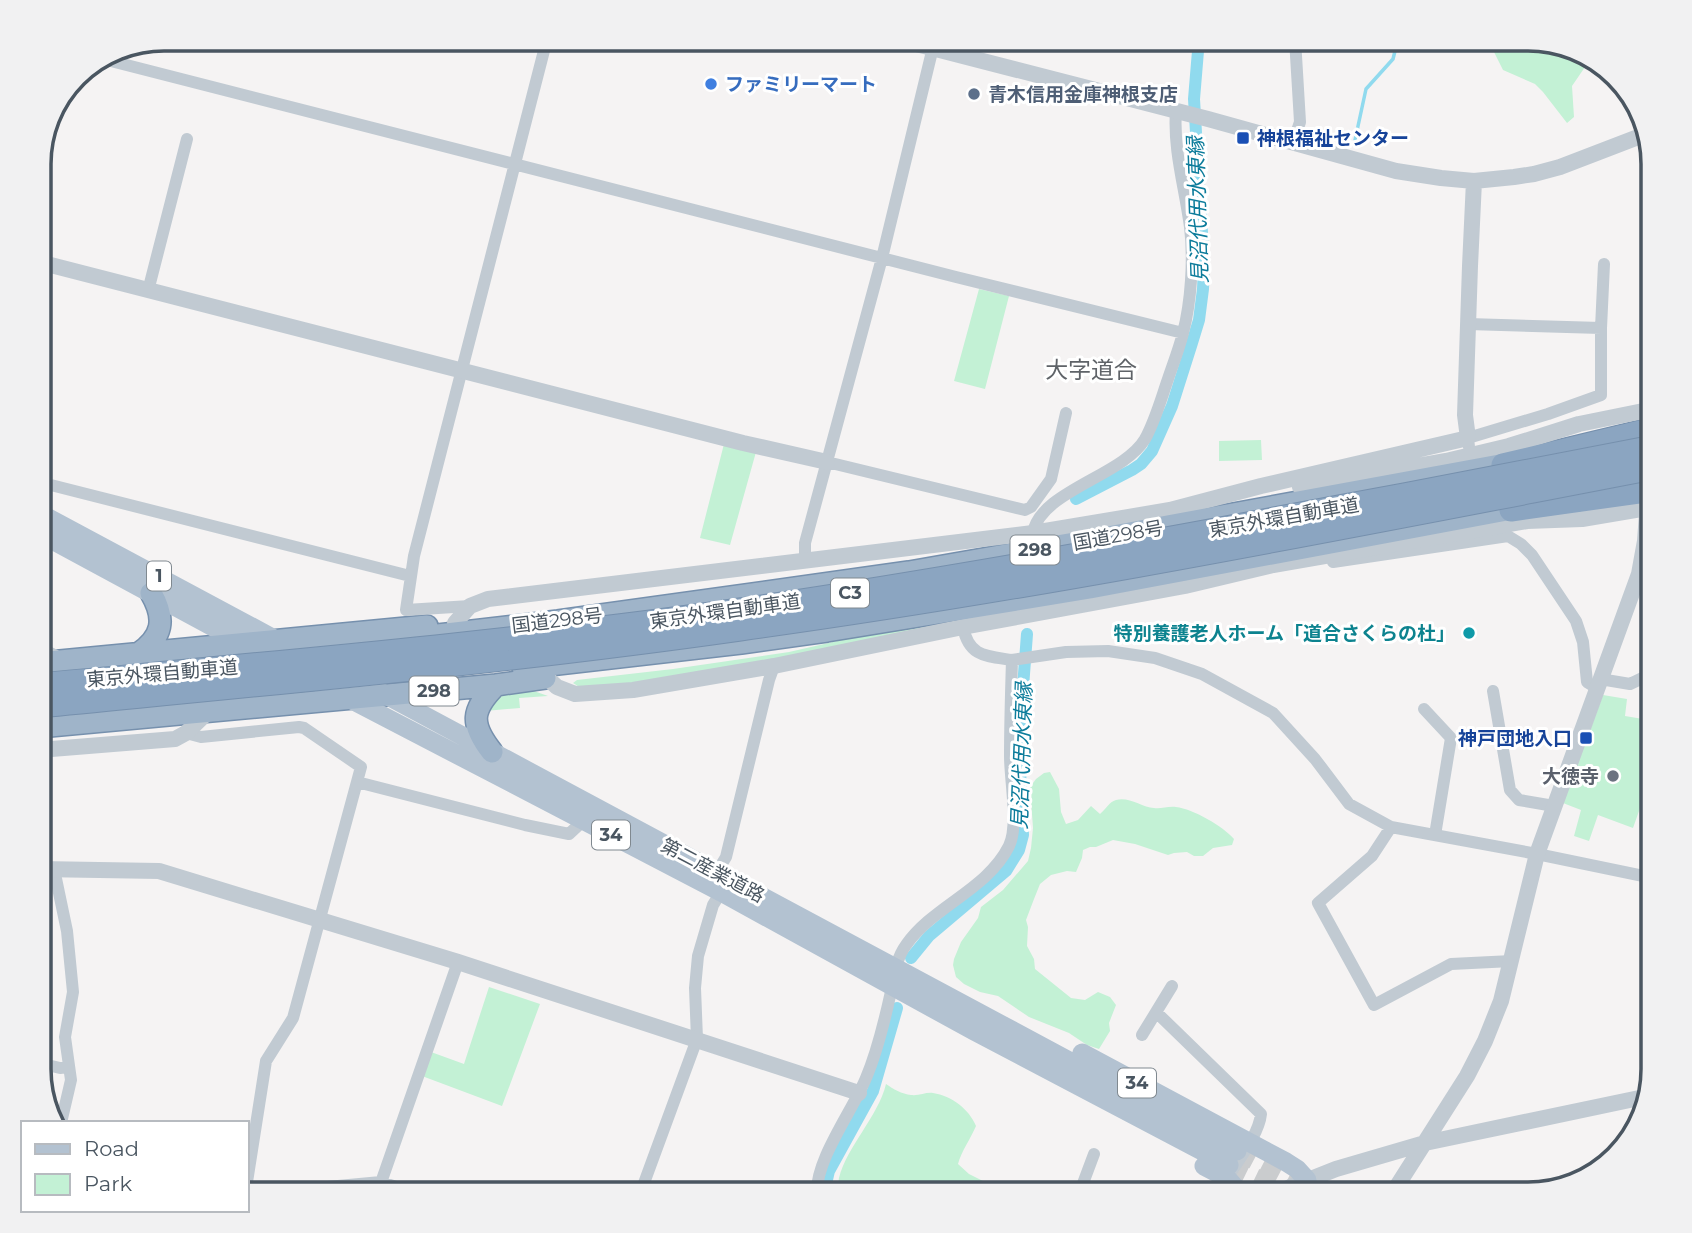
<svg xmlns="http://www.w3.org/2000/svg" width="1692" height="1233" font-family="Montserrat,'Noto Sans JP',sans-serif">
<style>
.green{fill:#c3f1d5}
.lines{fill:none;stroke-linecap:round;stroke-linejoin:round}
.stream{stroke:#90daee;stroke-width:3.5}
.canal{stroke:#90daee;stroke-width:12}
.primary-tunnel{stroke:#caccce;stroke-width:19;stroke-dasharray:19 10;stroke-linecap:butt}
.trunk-casing{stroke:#7690ad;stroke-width:24}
.motorway-casing{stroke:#7690ad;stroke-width:25}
.minor{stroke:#c1cad2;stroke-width:12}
.tertiary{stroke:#c1cad2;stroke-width:16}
.primary{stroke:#b3c2d1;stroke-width:19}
.trunk{stroke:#9fb4c9;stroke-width:21}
.motorway{stroke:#8ba5c1;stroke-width:23}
.motorway-bridge-casing{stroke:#7690ad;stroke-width:25;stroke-linecap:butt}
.tertiary-bridge{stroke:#c1cad2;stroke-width:16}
.motorway-bridge{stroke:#8ba5c1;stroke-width:23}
.shop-dot{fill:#3f7fe0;stroke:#fff;stroke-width:2.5}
.service-dot{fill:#5c6f8a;stroke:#fff;stroke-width:2.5}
.transit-dot{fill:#1a4fb4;stroke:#fff;stroke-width:2.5}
.culture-dot{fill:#0f9aa8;stroke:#fff;stroke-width:2.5}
.worship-dot{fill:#6b7280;stroke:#fff;stroke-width:2.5}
.labels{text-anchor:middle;stroke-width:6;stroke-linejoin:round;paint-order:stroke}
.shield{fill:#fff;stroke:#808990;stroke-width:2}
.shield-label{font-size:18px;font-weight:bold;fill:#4a5661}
.shop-label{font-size:19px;font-weight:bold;fill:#366cbe;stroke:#fff;text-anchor:start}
.service-label{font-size:19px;font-weight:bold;fill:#4e5e75;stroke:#fff;text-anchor:start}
.transit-label{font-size:19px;font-weight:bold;fill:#164399;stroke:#fff;text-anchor:start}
.street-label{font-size:19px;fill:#4a5661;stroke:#fff}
.culture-label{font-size:19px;font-weight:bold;fill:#0d838f;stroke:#fff;text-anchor:end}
.worship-label{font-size:19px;font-weight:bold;fill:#5b616d;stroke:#fff;text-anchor:end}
.water-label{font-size:21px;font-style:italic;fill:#0c7c9b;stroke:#fff}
.quarter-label{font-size:23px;fill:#5f6368;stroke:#fff}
.rim{fill:none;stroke:#4a5661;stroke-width:3.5}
</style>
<rect width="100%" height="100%" fill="#f5f3f3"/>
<path class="green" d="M 1491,39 L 1529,39 L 1581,56 L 1580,59 L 1585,67 L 1572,86 L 1574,117 L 1567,123 L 1543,92 L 1535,84 L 1503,70 L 1491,46 Z
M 979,289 L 1009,296 L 985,389 L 954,381 Z
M 1261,440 L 1262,460 L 1219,461 L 1219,441 Z
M 724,444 L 756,452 L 730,545 L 700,538 Z
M 951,620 L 946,624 L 927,629 L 658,681 L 581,688 L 573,683 L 577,680 L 673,669 L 789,652 L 921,622 Z
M 531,690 L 548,696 L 519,698 L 520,708 L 485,711 C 499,693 510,692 531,690 Z
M 1603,695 L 1627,699 L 1625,716 L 1643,719 L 1650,731 L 1645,794 L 1633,828 L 1598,815 L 1589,841 L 1574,836 L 1581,810 L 1563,803 Z
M 1050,772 L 1059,789 L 1061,812 L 1066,824 L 1078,820 L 1091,806 L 1100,814 C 1106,809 1109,802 1116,800 C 1128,796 1142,807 1154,808 C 1161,809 1168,806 1176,807 C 1193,809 1223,826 1234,839 L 1232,845 L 1213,848 L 1203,856 L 1194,856 L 1187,852 L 1174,853 L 1168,855 L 1135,844 L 1113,840 L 1096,847 L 1090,847 L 1083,850 L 1082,858 L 1076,872 L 1067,871 L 1051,875 L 1040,884 L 1034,899 L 1026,920 L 1028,927 L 1027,946 L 1034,959 L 1035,969 L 1071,998 L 1085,1000 L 1098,992 L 1110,997 L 1116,1005 L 1109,1023 L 1110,1031 L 1099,1049 L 1087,1045 L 1069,1033 L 1029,1017 L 998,996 L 980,992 L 964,984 L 956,977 L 953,965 L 954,959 L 961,942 L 978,918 L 981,907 L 1003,890 L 1028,861 L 1031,848 L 1033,828 L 1030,787 L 1036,779 L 1044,773 Z
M 489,987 L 540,1004 L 502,1106 L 422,1076 L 431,1052 L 464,1064 Z
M 886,1084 C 893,1089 902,1094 911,1095 C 919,1096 926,1092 933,1093 C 952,1096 969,1109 976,1126 C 971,1138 961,1152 958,1164 L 969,1174 L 1009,1194 L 838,1194 C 838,1189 838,1183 839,1178 C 847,1146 878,1117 886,1084 Z"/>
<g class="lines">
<path class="stream" d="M 1355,140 L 1366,89 L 1393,59 L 1398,39"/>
<path class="canal" d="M 1076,499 L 1132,470 L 1141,464 L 1152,451 L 1172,406 L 1192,343 L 1199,320 L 1203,289 L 1204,266 L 1194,99 L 1199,39
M 911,958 L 929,936 L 1006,871 L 1019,850 L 1023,835 L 1020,768 L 1020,727 L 1027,634
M 826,1194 L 826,1184 L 829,1171 L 873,1091 L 897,1008"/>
<path class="primary-tunnel" d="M 1237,1151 L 1319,1194
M 1229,1165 L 1289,1194"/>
<defs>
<path id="trunk" d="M 412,638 L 558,621 L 909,572 L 1086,541 L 1516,462
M 138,654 C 163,637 166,619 151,593
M 39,663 L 427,626
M 523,668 L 741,643 L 827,631 L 1090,588 L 1528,506
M 39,727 L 496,685 L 545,678
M 492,752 C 470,724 471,710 496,685"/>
<path id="motorway" d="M 1503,465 L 1653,429
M 1511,510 L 1653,490"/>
</defs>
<use href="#trunk" class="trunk-casing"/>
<use href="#motorway" class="motorway-casing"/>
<path class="minor" d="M 107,60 L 956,277 L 1183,333
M 1293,143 L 1300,122 L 1295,39
M 148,291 L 187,139
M 1468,324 L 1601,328
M 1469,447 L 1468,438 L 1548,414 L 1601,395 L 1601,328 L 1604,264
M 827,462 L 1025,510 L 1031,507 L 1051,479 L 1066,413
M 39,482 L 410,576
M 1033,533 C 1040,491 1123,476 1145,439 C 1155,421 1161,399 1168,379 C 1173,364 1179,349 1183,333 C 1191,302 1194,259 1190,227 C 1185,188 1173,150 1176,111
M 805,561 L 805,543 L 882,258 L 935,39
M 1333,562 L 1508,536 L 1521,544 L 1532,555 L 1576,621 L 1583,642 L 1587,682 L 1597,688
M 470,606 L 406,610 L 414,556 L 547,39
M 39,647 L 60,658
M 1012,660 L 1066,652 L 1108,651 L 1155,658 L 1202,674 L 1273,713 L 1315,759 L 1349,804 L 1391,827 L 1537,854 L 1653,878
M 1600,679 L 1630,684 L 1653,673
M 1493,691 L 1510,790 L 1519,800 L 1554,806
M 1424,709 L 1451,738 L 1435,835
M 186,733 L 201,737 L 299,727 L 304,728 L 361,767 L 293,1018 L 266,1061 L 247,1182
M 357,782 L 525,825 L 569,834 L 584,820
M 1391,827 L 1372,856 L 1318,903 L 1374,1005 L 1451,964 L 1512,961
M 54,869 L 67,931 L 73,992 L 65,1037 L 71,1080 L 61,1123
M 717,872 L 726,857 L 769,680 L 774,666
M 1156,1012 L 1261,1114 C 1259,1134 1239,1159 1229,1175
M 1142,1035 L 1172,986
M 39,1063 L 60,1068 L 69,1067
M 252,1194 L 381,1182 L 417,1194
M 377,1194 L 458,962
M 640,1194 L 697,1039 L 695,988 L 698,956 L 713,905 L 721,892
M 817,1194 C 815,1160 853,1110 866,1078 C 877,1052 884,1023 890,996 C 894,979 895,960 906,945 C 933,906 987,890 1009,846 C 1019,825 1010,781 1010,756 C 1010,724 1011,692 1012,660 C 986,656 969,657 963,627
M 1079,1194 L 1094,1154"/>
<path class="tertiary" d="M 897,39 L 1208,119 L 1396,171 L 1441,178 L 1474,181 L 1514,177 L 1534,174 L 1560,167 L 1646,134
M 39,262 L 743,443 L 827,462
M 1649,419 L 1650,262 L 1653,233
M 1300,487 L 1446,461 L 1509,446 L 1579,424 L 1653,409
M 455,623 L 470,606 L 488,599 L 1033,533 L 1170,510 L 1261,486 L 1468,438 L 1465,415 L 1470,266 L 1474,181
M 547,678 L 557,687 L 575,694 L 633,690 L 774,666 L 963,627 L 1185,586 L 1273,565 L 1527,521 L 1582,519 L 1653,507
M 39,750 L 175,739 L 186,733 L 210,710
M 39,869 L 159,871 L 458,962 L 859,1093
M 1273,1194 L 1336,1169 L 1425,1143 L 1644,1097
M 1392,1194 L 1467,1076 L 1485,1041 L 1501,1001 L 1537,854 L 1639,574 L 1645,541 L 1648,500"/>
<path class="primary" d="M 39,513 L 278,641 L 386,695 L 1237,1151
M 39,533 L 250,647
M 308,677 L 721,892 L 974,1031 L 1229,1165
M 1082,1053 L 1286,1162 L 1297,1169 L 1307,1180
M 1204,1166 L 1227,1178 L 1241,1194"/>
<use href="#trunk" class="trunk"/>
<use href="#motorway" class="motorway"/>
<defs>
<path id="motorway-bridge" d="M 39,685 C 273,663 507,643 740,610 C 908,586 1075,556 1242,525 C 1379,500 1517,474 1653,447
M 39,706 C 273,683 507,662 740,629 C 1047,587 1350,526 1653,468"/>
</defs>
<use href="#motorway-bridge" class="motorway-bridge-casing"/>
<path class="tertiary-bridge" d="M 1648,499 L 1649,419"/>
<use href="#motorway-bridge" class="motorway-bridge"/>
</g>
<circle class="shop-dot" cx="711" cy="84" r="7"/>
<circle class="service-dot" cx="974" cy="94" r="7"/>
<g class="transit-dot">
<rect x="1236" y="131" width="14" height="14" rx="3.5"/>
<rect x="1579" y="731" width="14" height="14" rx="3.5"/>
</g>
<circle class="culture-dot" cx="1469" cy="633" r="7"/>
<circle class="worship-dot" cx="1613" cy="776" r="7"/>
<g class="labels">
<g class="shield">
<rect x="1010.5" y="535.5" width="49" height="29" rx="5"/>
<rect x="147" y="561.5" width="24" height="29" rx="5"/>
<rect x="831" y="578.5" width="38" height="29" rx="5"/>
<rect x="409.5" y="676.5" width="49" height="29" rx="5"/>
<rect x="592" y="820.5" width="38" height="29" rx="5"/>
<rect x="1118" y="1068.5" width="38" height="29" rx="5"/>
</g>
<g class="shield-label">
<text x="1035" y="556">298</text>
<text x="159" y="582">1</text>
<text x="850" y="599">C3</text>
<text x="434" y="697">298</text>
<text x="611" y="841">34</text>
<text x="1137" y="1089">34</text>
</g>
<g class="shop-label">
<text x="725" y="91">ファミリーマート</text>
</g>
<g class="service-label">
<text x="988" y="101">青木信用金庫神根支店</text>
</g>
<g class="transit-label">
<text x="1257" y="145">神根福祉センター</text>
<text x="1572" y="745" text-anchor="end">神戸団地入口</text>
</g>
<g class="street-label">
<text transform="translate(1284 517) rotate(-10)" y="7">東京外環自動車道</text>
<text transform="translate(1118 535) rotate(-10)" y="7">国道298号</text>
<text transform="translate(725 611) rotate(-8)" y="7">東京外環自動車道</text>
<text transform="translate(557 620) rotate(-7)" y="7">国道298号</text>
<text transform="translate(162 673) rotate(-5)" y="7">東京外環自動車道</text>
<text transform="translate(713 870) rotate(28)" y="7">第二産業道路</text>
</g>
<g class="culture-label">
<text x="1455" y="640">特別養護老人ホーム「道合さくらの杜」</text>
</g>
<g class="worship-label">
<text x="1599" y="783">大徳寺</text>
</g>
<g class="water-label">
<text transform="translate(1198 210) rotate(-92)" y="7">見沼代用水東縁</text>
<text transform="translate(1022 756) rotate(-88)" y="7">見沼代用水東縁</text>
</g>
<g class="quarter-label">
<text x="1091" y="378">大字道合</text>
</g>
</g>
<path d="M0 0H1692V1233H0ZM164 51H1528A113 113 0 0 1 1641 164V1069A113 113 0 0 1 1528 1182H164A113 113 0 0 1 51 1069V164A113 113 0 0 1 164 51Z" fill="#f1f1f2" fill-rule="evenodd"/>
<path class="rim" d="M164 51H1528A113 113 0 0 1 1641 164V1069A113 113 0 0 1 1528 1182H164A113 113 0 0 1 51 1069V164A113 113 0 0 1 164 51Z"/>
<rect x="21" y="1121" width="228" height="91" fill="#ffffff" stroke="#b7bbc0" stroke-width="2"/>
<rect x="35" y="1144" width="35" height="10" fill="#b3c2d1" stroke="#b7bbc0" stroke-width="2"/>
<text x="84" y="1156" font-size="21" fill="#4a5661">Road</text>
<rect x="35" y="1174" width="35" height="21" fill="#c3f1d5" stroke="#b7bbc0" stroke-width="2"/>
<text x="84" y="1191" font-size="21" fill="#4a5661">Park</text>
</svg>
